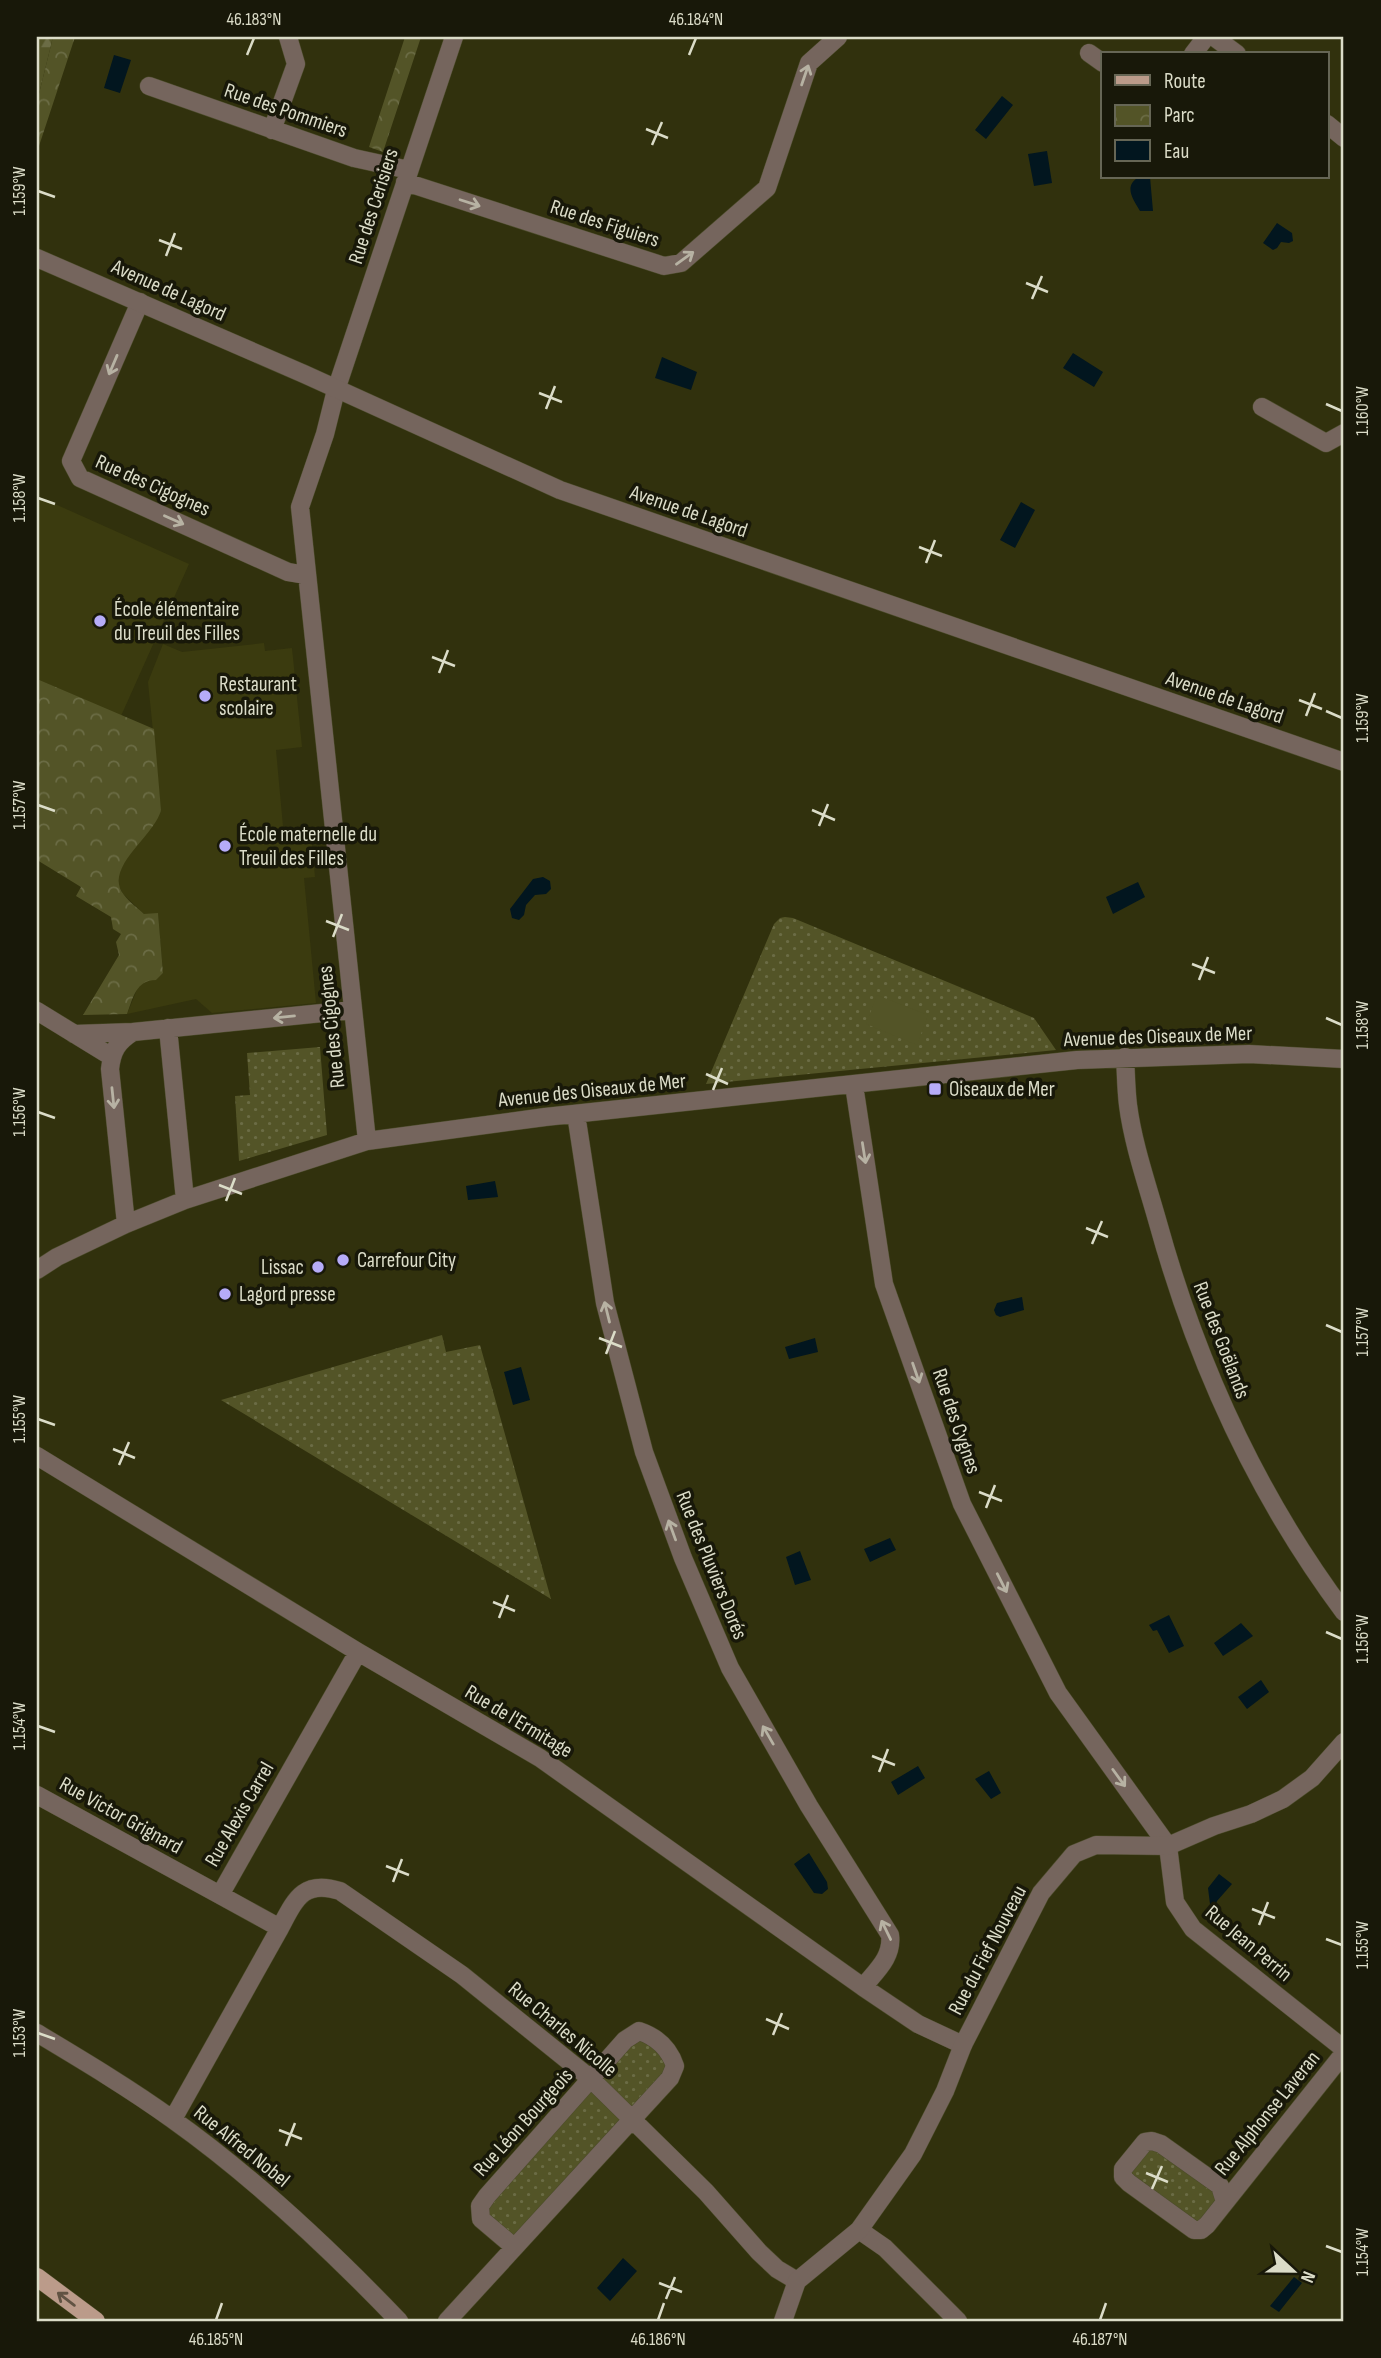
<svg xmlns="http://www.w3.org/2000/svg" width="1381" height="2358" font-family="'Sofia Sans Condensed',sans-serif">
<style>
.built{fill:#3b3b0f}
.grass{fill:url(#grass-dots)}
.forest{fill:url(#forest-firs)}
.park{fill:url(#park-crowns)}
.pitch{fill:#535427}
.water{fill:#02161f}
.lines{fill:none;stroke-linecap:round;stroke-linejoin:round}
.minor-casing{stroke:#4c4c2b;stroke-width:19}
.tertiary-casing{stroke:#4c4c2b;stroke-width:19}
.primary-casing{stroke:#4c4c2b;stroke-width:19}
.minor{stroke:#75655d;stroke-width:18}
.tertiary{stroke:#75655d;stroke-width:18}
.primary{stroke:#bb9b8a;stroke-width:18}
.oneway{stroke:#b7b2a3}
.oneway2{stroke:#615343}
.ticks{fill:none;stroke:#dbdcc8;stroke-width:2.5}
.poi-dot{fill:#b6acf8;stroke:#181809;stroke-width:2.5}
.labels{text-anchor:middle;stroke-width:7;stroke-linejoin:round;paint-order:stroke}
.street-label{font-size:21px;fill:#dbdcc8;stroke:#181809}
.poi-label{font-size:21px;fill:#dbdcc8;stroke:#181809;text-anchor:start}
.neatline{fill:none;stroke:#dbdcc8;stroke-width:2.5}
.ticks-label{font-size:18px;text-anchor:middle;fill:#dbdcc8}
</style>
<defs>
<pattern id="grass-dots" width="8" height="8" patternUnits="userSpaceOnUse" patternTransform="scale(1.75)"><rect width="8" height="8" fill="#535427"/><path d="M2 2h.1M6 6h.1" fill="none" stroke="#6b6c45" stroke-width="1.8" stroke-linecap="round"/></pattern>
<pattern id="forest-firs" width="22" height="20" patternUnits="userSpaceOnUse" patternTransform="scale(1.75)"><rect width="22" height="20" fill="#535427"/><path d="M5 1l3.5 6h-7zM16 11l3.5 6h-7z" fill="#6b6c45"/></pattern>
<pattern id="park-crowns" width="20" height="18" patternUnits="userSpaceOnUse" patternTransform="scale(1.75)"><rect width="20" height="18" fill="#535427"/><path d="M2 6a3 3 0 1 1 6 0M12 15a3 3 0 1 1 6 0" fill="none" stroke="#6b6c45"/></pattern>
</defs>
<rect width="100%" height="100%" fill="#31310d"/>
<path class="built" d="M 37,496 L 189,564 L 121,716 L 37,679 Z
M 264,643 L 265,651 L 292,648 L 302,747 L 276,750 L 284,837 L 311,834 L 315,877 L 304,878 L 316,1003 L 212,1013 L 196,999 L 127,1014 L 138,987 L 146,980 L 156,980 L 163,973 L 158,914 L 144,914 L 123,894 L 119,886 L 119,874 L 123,864 L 161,810 L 148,682 L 163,644 L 182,652 Z"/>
<path class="grass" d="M 785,917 L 793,918 L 1034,1018 L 1056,1050 L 706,1084 L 774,924 L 780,918 Z
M 320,1047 L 327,1135 L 239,1161 L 235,1096 L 250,1095 L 247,1053 Z
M 442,1335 L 446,1352 L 480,1345 L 551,1599 L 221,1400 Z
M 639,2031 L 675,2066 L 514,2247 L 481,2219 L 487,2196 Z
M 1145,2142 L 1223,2191 L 1201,2230 L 1123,2177 Z"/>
<path class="forest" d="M 37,37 L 53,37 L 37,102 Z"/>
<path class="park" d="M 53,37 L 75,37 L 37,152 L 37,102 Z
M 405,37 L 421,37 L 383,152 L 369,147 Z
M 37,679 L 154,729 L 161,810 C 155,836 102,868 124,895 C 129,902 138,908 144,914 L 158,913 L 163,973 L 156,980 C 136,980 133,998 127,1014 L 83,1015 L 119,955 L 116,942 L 121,934 L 113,929 L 111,917 L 76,896 L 81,887 L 37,860 Z"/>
<path class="pitch" d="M 877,995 L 928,1015 L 917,1045 L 866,1024 Z"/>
<path class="water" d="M 114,55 L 131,60 L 120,93 L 104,88 Z
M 1002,96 L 1013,105 L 986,139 L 975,130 Z
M 1047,151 L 1052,183 L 1034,186 L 1028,154 Z
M 1139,177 L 1150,177 L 1153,211 L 1140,211 C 1133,199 1123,186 1139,177 Z
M 1277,223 L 1292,233 L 1293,241 L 1289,243 L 1281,242 L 1277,248 L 1273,250 L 1263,243 Z
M 1073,353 L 1103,372 L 1094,387 L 1063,368 Z
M 662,357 L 697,372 L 691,390 L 655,378 Z
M 1021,502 L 1035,510 L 1015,548 L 1000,540 Z
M 543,877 L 550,881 L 551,889 L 546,894 L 535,895 L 526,905 L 524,915 L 519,920 L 512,918 L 510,909 L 533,879 Z
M 1138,882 L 1145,897 L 1113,914 L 1106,897 Z
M 495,1181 L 498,1197 L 468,1200 L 466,1186 Z
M 1022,1297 L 1024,1310 L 1000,1317 L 996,1315 L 994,1310 L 997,1303 Z
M 815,1338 L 818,1352 L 789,1359 L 785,1347 Z
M 521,1367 L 530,1400 L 513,1405 L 504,1372 Z
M 890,1538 L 896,1550 L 870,1562 L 864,1549 Z
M 800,1551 L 811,1580 L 795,1585 L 786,1557 Z
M 1169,1615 L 1184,1646 L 1169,1653 L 1157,1630 L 1153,1631 L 1149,1625 Z
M 1241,1623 L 1253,1636 L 1223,1656 L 1214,1643 Z
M 1261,1680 L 1269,1692 L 1247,1709 L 1238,1697 Z
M 918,1766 L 925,1778 L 898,1795 L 891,1782 Z
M 989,1771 L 1001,1793 L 991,1799 L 975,1779 Z
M 809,1853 L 827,1882 L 828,1889 L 822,1894 L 814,1893 L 794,1864 Z
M 1219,1874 L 1232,1884 L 1217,1901 L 1214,1911 L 1210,1904 L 1208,1888 Z
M 623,2258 L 637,2271 L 610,2301 L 597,2288 Z
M 1294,2277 L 1302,2283 L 1279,2312 L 1270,2306 Z"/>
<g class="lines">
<defs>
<path id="minor" d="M 1214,37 L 1237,54
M 1089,53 L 1103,63
M 1193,54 L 1206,37
M 149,86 L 354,158 L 409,170
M 1327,124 L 1344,138
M 272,130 L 296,64 L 288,37
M 405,182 L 664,266 L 681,263 L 767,188 L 809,63 L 838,37
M 140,302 L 71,461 L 80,478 L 288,572 L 306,575
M 1262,407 L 1326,443 L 1344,433
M 37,1011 L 112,1057
M 168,1028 L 185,1200
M 74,1034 L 133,1032
M 1125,1057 C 1126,1073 1126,1089 1128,1105 C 1133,1144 1147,1184 1158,1223 C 1197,1364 1256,1494 1344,1612
M 854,1085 L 884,1284 L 962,1504 L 1058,1693 L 1168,1846 L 1175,1902 L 1193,1929 L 1344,2049
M 576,1114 L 605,1303 L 644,1452 L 683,1558 L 730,1668 L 809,1806 L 890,1935 C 893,1957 876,1971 863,1987
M 367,1141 L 300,507 L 325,434 L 336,390 L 454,37
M 126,1224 L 110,1069 C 112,1051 117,1042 133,1032 L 352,1010
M 37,1270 L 57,1257 L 126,1224 L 185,1200 L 367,1141 L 545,1117 L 1077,1060 L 1249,1054 L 1344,1059
M 37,1456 L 358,1652 L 540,1758 L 863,1987 L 918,2024 L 963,2045
M 37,1795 L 220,1895
M 280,1928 C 295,1900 303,1879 340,1891 L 462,1975 L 591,2079 L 706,2192 L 759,2252 L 777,2269 L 797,2281
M 37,2033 C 82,2060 129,2088 172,2119 C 255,2178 329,2248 399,2321
M 173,2119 L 280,1928 L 220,1895 L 358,1652
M 1225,2202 L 1220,2186 L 1161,2144 L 1152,2141 L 1145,2142 L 1123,2169 L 1123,2177 L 1129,2183 L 1194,2230 L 1201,2230 L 1207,2225 L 1344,2053
M 859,2230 L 885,2248 L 958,2321
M 447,2321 L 670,2078 L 675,2066 C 669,2048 657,2037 639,2031 L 625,2040 L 487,2196 L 480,2206 L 481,2219 L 514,2247"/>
<path id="tertiary" d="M 37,258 L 304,374 L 560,490 L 1344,762
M 783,2321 L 797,2281 L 859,2230 L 913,2154 L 945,2091 L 963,2045 L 1041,1893 L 1074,1854 L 1096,1845 L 1168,1846 L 1214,1826 L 1251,1814 L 1283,1799 L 1312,1778 L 1344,1742"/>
<path id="primary" d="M 37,2277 L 96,2321"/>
</defs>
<use href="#minor" class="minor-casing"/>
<use href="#tertiary" class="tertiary-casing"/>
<use href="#primary" class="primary-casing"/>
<use href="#minor" class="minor"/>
<use href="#tertiary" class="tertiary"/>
<use href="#primary" class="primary"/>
</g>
<defs><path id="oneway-shaft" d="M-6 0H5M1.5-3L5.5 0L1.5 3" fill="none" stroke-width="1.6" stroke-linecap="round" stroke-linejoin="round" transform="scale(1.75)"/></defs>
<g class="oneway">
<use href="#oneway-shaft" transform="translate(805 75) rotate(-71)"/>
<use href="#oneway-shaft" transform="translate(470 203) rotate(18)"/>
<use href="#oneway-shaft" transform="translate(685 258) rotate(-36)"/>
<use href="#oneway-shaft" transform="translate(113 365) rotate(113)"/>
<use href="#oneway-shaft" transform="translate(174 520) rotate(24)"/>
<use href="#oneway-shaft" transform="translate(284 1017) rotate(174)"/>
<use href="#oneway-shaft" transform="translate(113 1098) rotate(84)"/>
<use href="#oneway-shaft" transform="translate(864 1153) rotate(81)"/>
<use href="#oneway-shaft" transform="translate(607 1312) rotate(-104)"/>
<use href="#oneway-shaft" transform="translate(916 1373) rotate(71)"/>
<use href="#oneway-shaft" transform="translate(672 1530) rotate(-110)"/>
<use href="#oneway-shaft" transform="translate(1002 1583) rotate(63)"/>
<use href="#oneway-shaft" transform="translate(768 1735) rotate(-120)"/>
<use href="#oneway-shaft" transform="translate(1119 1778) rotate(54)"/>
<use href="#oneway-shaft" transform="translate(886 1930) rotate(-116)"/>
</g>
<use class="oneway2" href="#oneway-shaft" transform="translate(66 2299) rotate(-143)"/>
<path class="ticks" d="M 247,55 L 254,38M 689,55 L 696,38M 646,129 L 668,138M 652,145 L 662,122M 38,191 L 55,197M 159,240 L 182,249M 166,256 L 175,233M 1026,283 L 1048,292M 1032,299 L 1042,276M 539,393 L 562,402M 1326,404 L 1342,411M 546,409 L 555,386M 38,498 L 55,504M 919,547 L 942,556M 926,563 L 935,540M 432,657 L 455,666M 439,673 L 448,650M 1299,700 L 1322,709M 1326,711 L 1342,718M 1306,716 L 1315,693M 38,805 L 55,811M 812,810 L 835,820M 819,826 L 828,804M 326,921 L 349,930M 333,937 L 342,914M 1192,964 L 1215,973M 1199,980 L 1208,957M 1326,1018 L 1342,1025M 706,1074 L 728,1084M 713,1090 L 722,1068M 38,1112 L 55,1118M 219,1185 L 242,1194M 226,1201 L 235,1178M 1086,1228 L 1108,1237M 1092,1244 L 1102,1221M 1326,1325 L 1342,1332M 599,1338 L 622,1347M 606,1354 L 615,1331M 38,1419 L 55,1425M 113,1449 L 135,1458M 119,1465 L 129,1442M 979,1492 L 1002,1501M 986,1508 L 995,1485M 493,1602 L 515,1611M 499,1618 L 508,1595M 1326,1632 L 1342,1639M 38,1726 L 55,1732M 872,1756 L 895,1765M 879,1772 L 888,1749M 386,1866 L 409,1875M 393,1882 L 402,1859M 1252,1909 L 1275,1918M 1259,1925 L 1268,1902M 1326,1939 L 1342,1945M 766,2019 L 789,2029M 38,2033 L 55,2039M 773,2035 L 782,2013M 279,2130 L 302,2139M 286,2146 L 295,2123M 1146,2173 L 1168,2182M 1152,2189 L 1162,2166M 1326,2246 L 1342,2252M 659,2283 L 682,2292M 666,2299 L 675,2277M 216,2320 L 222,2303M 658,2320 L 664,2303M 1100,2320 L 1106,2303"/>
<g class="poi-dot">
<circle cx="100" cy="621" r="7"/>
<circle cx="205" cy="696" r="7"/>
<circle cx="225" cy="846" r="7"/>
<rect x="928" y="1082" width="14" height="14" rx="3.5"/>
<circle cx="343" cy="1260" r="7"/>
<circle cx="318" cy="1267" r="7"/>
<circle cx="225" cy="1294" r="7"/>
</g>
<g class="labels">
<g class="street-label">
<text transform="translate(286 110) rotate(19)" y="7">Rue des Pommiers</text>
<text transform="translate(373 206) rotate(-72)" y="7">Rue des Cerisiers</text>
<text transform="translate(605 223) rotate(18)" y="7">Rue des Figuiers</text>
<text transform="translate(169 290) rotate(24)" y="7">Avenue de Lagord</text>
<text transform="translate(153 485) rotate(24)" y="7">Rue des Cigognes</text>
<text transform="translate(689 511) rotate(19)" y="7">Avenue de Lagord</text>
<text transform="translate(1225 697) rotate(19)" y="7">Avenue de Lagord</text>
<text transform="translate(331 1027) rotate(-96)" y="7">Rue des Cigognes</text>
<text transform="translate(1158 1036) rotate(-2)" y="7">Avenue des Oiseaux de Mer</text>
<text transform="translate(592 1090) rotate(-6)" y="7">Avenue des Oiseaux de Mer</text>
<text transform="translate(1222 1340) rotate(69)" y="7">Rue des Goëlands</text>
<text transform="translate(957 1421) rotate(71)" y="7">Rue des Cygnes</text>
<text transform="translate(712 1565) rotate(68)" y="7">Rue des Pluviers Dorés</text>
<text transform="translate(519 1721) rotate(31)" y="7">Rue de l'Ermitage</text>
<text transform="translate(239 1814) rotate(-60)" y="7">Rue Alexis Carrel</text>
<text transform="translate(121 1815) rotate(29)" y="7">Rue Victor Grignard</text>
<text transform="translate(1249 1943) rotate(40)" y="7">Rue Jean Perrin</text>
<text transform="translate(987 1950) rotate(-62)" y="7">Rue du Fief Nouveau</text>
<text transform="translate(563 2029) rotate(40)" y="7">Rue Charles Nicolle</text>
<text transform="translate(1267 2113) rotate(-51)" y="7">Rue Alphonse Laveran</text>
<text transform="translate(523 2122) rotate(-48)" y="7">Rue Léon Bourgeois</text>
<text transform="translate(242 2146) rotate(39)" y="7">Rue Alfred Nobel</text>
</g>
<g class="poi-label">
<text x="114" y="616">École élémentaire<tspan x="114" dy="24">du Treuil des Filles</tspan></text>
<text x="219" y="691">Restaurant<tspan x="219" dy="24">scolaire</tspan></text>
<text x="239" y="841">École maternelle du<tspan x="239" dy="24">Treuil des Filles</tspan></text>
<text x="949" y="1096">Oiseaux de Mer</text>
<text x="357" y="1267">Carrefour City</text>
<text x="304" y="1274" text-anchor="end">Lissac</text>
<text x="239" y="1301">Lagord presse</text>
</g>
</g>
<rect width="1381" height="2358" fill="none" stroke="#181809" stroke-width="77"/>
<rect x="1101" y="52" width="228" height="126" fill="#181809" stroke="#666655" stroke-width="2"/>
<rect x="1115" y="75" width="35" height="10" fill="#bb9b8a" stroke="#666655" stroke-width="2"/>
<text x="1164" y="88" font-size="21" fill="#dbdcc8">Route</text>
<rect x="1115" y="105" width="35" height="21" fill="url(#park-crowns)" stroke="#666655" stroke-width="2"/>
<text x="1164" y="122" font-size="21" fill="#dbdcc8">Parc</text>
<rect x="1115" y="140" width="35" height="21" fill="#02161f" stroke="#666655" stroke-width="2"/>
<text x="1164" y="158" font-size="21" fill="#dbdcc8">Eau</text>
<g transform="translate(1293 2271) rotate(112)" stroke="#181809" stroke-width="5" paint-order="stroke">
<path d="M0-5L12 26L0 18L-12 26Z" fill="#dbdcc8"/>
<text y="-10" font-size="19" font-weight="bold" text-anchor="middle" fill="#dbdcc8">N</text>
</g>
<rect x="38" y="38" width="1304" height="2282" class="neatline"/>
<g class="ticks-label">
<text x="254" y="25">46.183°N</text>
<text x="696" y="25">46.184°N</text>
<text transform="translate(19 191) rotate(-90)" y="6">1.159°W</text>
<text transform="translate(1362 411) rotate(-90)" y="6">1.160°W</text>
<text transform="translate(19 498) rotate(-90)" y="6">1.158°W</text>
<text transform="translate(1362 718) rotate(-90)" y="6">1.159°W</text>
<text transform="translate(19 805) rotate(-90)" y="6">1.157°W</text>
<text transform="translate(1362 1025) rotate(-90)" y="6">1.158°W</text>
<text transform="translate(19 1112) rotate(-90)" y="6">1.156°W</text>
<text transform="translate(1362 1332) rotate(-90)" y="6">1.157°W</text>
<text transform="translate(19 1419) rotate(-90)" y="6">1.155°W</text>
<text transform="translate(1362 1639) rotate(-90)" y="6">1.156°W</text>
<text transform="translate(19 1726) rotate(-90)" y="6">1.154°W</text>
<text transform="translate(1362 1945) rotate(-90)" y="6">1.155°W</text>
<text transform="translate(19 2033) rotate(-90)" y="6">1.153°W</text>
<text transform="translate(1362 2252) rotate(-90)" y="6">1.154°W</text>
<text x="216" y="2345">46.185°N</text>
<text x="658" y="2345">46.186°N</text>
<text x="1100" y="2345">46.187°N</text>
</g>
</svg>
